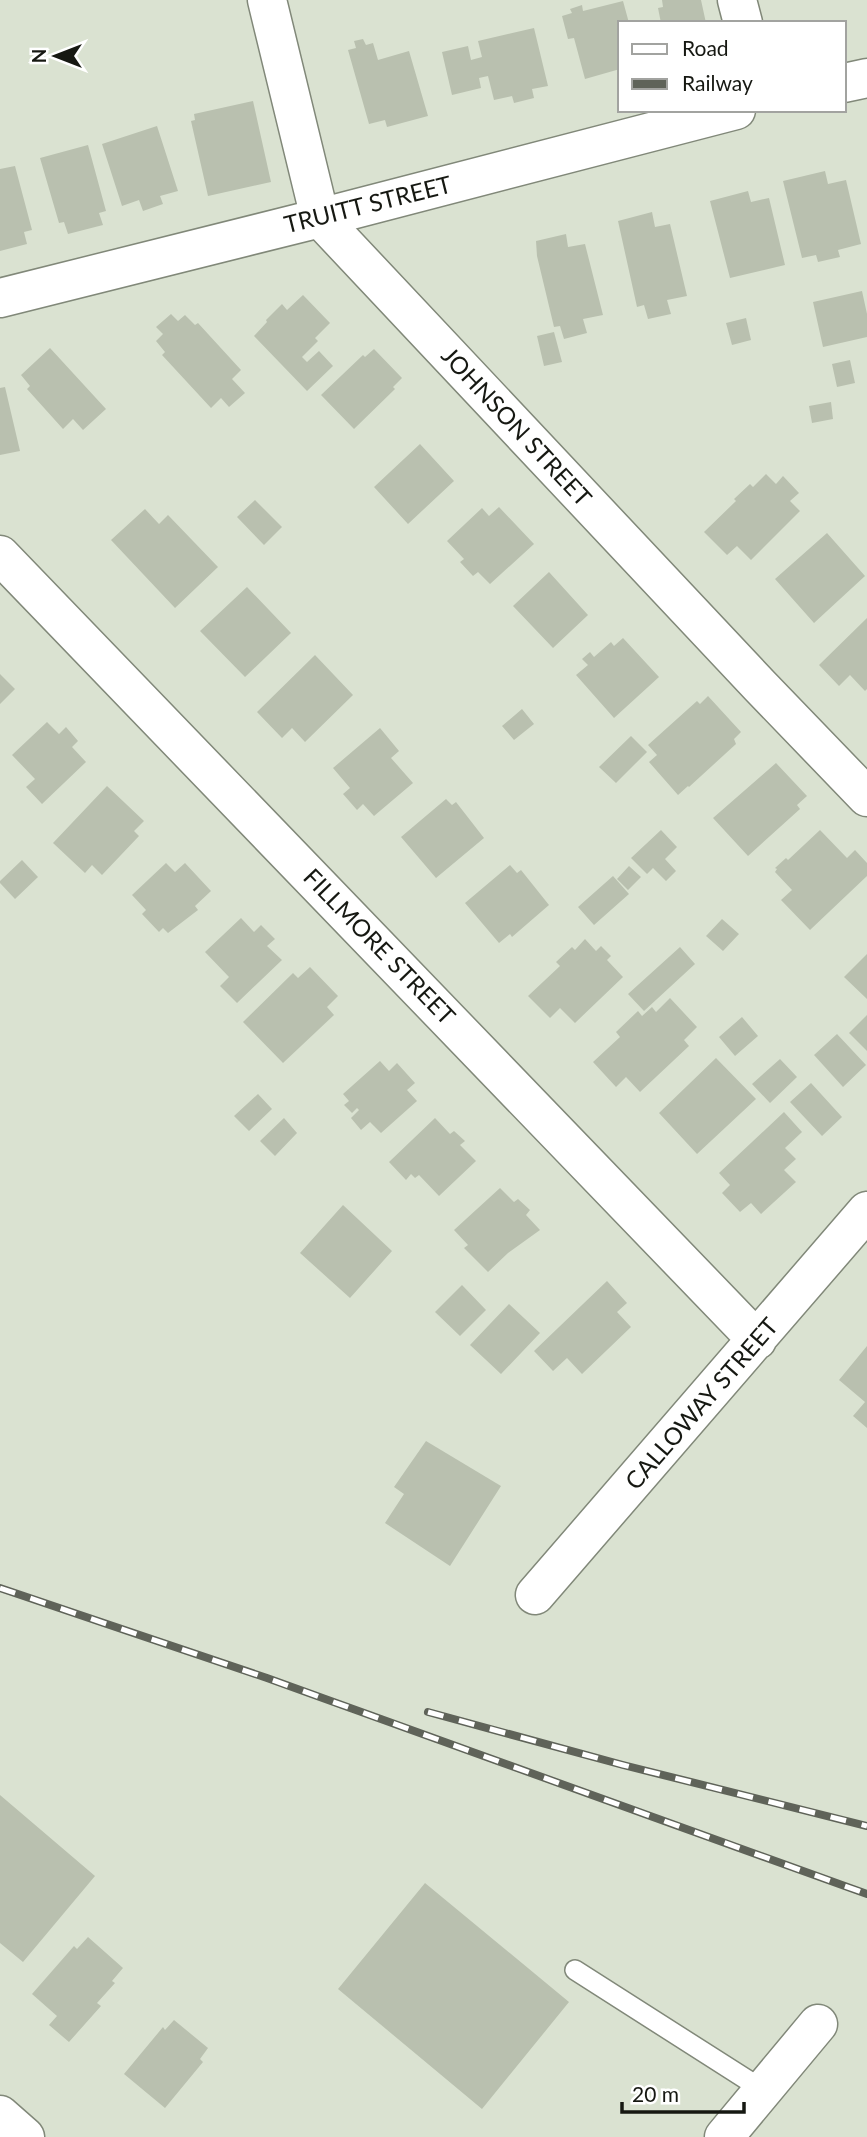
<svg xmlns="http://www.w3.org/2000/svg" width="867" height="2137" font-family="Lato,sans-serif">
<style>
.building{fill:#b9c0af}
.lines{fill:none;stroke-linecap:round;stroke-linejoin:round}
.lane-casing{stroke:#818879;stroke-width:22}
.street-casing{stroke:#818879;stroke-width:41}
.primary-casing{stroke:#818879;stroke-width:41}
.lane{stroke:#fff;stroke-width:19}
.street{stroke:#fff;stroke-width:38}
.primary{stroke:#fff;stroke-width:38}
.rail-casing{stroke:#5f6359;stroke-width:8}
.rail{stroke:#fff;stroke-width:5;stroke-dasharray:16;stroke-linecap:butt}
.labels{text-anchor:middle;stroke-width:5;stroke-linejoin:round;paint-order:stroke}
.street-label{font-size:24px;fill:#161812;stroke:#fff}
</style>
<rect width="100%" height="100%" fill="#dae2d1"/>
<path class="building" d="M 662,0 L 701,0 L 706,23 L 661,23 L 658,8 L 663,7 Z
M 623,1 L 629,23 L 620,23 L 620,69 L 585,79 L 574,38 L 568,39 L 562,16 L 572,13 L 570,9 L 582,5 L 583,11 Z
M 534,28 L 548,86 L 532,89 L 534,98 L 514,103 L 512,96 L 494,100 L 488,76 L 479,78 L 481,88 L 452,95 L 442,52 L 468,46 L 471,60 L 482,57 L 478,41 Z
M 363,39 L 366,45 L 373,43 L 378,60 L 409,51 L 428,116 L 387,127 L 385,120 L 369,124 L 348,50 L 356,48 L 354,41 Z
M 253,101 L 271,182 L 208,196 L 191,121 L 195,120 L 194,114 Z
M 157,126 L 178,191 L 160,196 L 163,204 L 143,211 L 139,200 L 122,206 L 102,144 Z
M 88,145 L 106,211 L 99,213 L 103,225 L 68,234 L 64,222 L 59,223 L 40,158 Z
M 15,166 L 32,230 L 24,232 L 27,244 L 0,251 L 0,169 Z
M 825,171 L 828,184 L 846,180 L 861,244 L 838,250 L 840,257 L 818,262 L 816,255 L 802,258 L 783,181 Z
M 748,191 L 751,202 L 769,198 L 785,265 L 730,278 L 710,201 Z
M 652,212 L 655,227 L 670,224 L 687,296 L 667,300 L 671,314 L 648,319 L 644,305 L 637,307 L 618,221 Z
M 566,234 L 568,247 L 585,244 L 603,315 L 583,319 L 587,333 L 564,339 L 560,326 L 554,327 L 537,256 L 536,241 Z
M 862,291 L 867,314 L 867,337 L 823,347 L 813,302 Z
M 303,295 L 330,323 L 315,338 L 318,341 L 302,357 L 307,362 L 319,351 L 333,366 L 307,391 L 254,336 L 267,322 L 266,320 L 282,304 L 287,310 Z
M 171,314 L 178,321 L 185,315 L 195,325 L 198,323 L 241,370 L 232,379 L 245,393 L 229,407 L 221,398 L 211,408 L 162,355 L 165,352 L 156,341 L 163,334 L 156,327 Z
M 746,318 L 751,340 L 732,345 L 726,323 Z
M 554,332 L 562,362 L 544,366 L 537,336 Z
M 50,348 L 106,409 L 83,430 L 73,419 L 63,429 L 27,389 L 30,386 L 21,375 Z
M 374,349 L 402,378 L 393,387 L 395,389 L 354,429 L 321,395 L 363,355 L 365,357 Z
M 850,360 L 855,383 L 837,387 L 832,364 Z
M 5,387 L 20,451 L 0,455 L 0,388 Z
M 831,402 L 833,419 L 812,423 L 809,406 Z
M 420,444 L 454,481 L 408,524 L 374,487 Z
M 766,474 L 776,484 L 783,476 L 799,493 L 790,501 L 800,511 L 751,560 L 737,546 L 727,555 L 704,532 L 736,501 L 734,499 L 750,484 L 753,487 Z
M 255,500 L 282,527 L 264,545 L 237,517 Z
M 499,507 L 534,544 L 490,584 L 478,572 L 473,576 L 460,562 L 464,559 L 447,541 L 482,508 L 489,516 Z
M 145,509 L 159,524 L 168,515 L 218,567 L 175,608 L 111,540 Z
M 827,533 L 865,576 L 814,623 L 775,579 Z
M 549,572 L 588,615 L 553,648 L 513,606 Z
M 247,587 L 291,633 L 245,677 L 200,631 Z
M 867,618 L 867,689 L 865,691 L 850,675 L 839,686 L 819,665 Z
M 623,638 L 659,677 L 614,718 L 576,675 L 588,665 L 582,659 L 590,652 L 594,657 L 611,642 L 614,646 Z
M 315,655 L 353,695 L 305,742 L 292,728 L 282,738 L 257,712 Z
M 0,674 L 15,689 L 0,704 Z
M 708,696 L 741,732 L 734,739 L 736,744 L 689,787 L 688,786 L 678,795 L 649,762 L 657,755 L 648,745 L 697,701 L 700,704 Z
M 522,709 L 534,724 L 514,740 L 502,726 Z
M 47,722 L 59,734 L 66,727 L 78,741 L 72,747 L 86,762 L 42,804 L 26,787 L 35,779 L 12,755 Z
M 380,728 L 399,751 L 391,758 L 413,783 L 374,816 L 363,804 L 357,810 L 343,794 L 350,788 L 333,768 Z
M 631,736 L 647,752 L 616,783 L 599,767 Z
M 776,763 L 807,796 L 797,805 L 800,809 L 748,856 L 713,818 Z
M 107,786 L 144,821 L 134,831 L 139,836 L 102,875 L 92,865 L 85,873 L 53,843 Z
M 446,799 L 452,805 L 456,802 L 484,838 L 436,878 L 401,837 Z
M 661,830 L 677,847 L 665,859 L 676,871 L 666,881 L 653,868 L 647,874 L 631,858 Z
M 820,830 L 847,858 L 855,850 L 867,863 L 867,876 L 810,930 L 781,900 L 792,890 L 775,872 L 777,869 L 775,868 L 786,858 L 788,860 Z
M 22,860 L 38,877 L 15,899 L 0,883 L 0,881 Z
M 166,863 L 175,872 L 185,863 L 211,891 L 195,906 L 198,910 L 168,933 L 163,928 L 159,932 L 142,914 L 146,910 L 132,895 Z
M 510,865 L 517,873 L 521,870 L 549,905 L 512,937 L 510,934 L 499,943 L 465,903 Z
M 629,866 L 641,877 L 628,890 L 617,879 Z
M 613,876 L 629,894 L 594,925 L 578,907 Z
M 241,918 L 254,932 L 261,925 L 275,939 L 267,946 L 282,960 L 237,1003 L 220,986 L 229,977 L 205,952 Z
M 722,919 L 739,934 L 723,951 L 706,936 Z
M 585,939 L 596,951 L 601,946 L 611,956 L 607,960 L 623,977 L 575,1023 L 560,1008 L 550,1018 L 528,996 L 560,966 L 556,962 L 572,947 L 575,950 Z
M 680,947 L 695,964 L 644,1011 L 628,994 Z
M 867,954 L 867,999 L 844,977 Z
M 310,967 L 338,996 L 327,1007 L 334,1015 L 283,1063 L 243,1022 L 293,973 L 298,978 Z
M 670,998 L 697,1027 L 684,1040 L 689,1046 L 640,1092 L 626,1077 L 616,1087 L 593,1062 L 620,1037 L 616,1032 L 638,1011 L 642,1016 L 652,1007 L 656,1012 Z
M 867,1015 L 867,1051 L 849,1033 Z
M 742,1017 L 758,1036 L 735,1056 L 719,1037 Z
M 837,1034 L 866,1065 L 843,1087 L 814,1055 Z
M 716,1058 L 756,1099 L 697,1154 L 659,1113 Z
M 780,1059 L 797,1077 L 770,1103 L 752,1084 Z
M 380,1061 L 389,1071 L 397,1063 L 415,1083 L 407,1090 L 417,1101 L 381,1133 L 370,1122 L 361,1130 L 351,1118 L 359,1110 L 357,1108 L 352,1113 L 344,1105 L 349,1101 L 343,1094 Z
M 811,1083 L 842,1117 L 822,1136 L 790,1102 Z
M 258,1094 L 272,1109 L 249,1131 L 234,1116 Z
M 784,1112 L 802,1132 L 785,1148 L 796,1159 L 784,1170 L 796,1182 L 761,1214 L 751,1203 L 740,1212 L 722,1193 L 730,1185 L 719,1173 Z
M 284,1118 L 297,1133 L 275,1156 L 260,1141 Z
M 435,1118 L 450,1134 L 454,1131 L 465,1141 L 460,1145 L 476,1161 L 439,1196 L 419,1175 L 415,1178 L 411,1174 L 406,1180 L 389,1162 Z
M 500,1188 L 514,1202 L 518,1199 L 530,1210 L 526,1215 L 540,1230 L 508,1253 L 488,1272 L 464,1248 L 468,1245 L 454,1230 Z
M 343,1205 L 392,1251 L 350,1298 L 300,1253 Z
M 607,1281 L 627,1303 L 617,1312 L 631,1327 L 582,1374 L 567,1358 L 553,1371 L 534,1351 Z
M 462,1285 L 486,1310 L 460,1336 L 435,1312 Z
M 509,1304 L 540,1333 L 501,1374 L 470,1345 Z
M 867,1346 L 867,1428 L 853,1416 L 865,1402 L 839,1380 Z
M 426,1441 L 501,1486 L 450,1566 L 385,1523 L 404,1494 L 394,1487 Z
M 0,1795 L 95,1876 L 23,1962 L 0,1943 Z
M 425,1883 L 569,2002 L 482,2109 L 338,1989 Z
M 88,1937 L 123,1968 L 112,1981 L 115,1983 L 97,2003 L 101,2006 L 69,2042 L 49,2025 L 57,2016 L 32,1994 L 74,1946 L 77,1949 Z
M 174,2020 L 208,2048 L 200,2059 L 203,2062 L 165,2108 L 124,2074 L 163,2027 L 165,2030 Z"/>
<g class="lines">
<defs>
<path id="lane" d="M 575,1970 L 763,2090"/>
<path id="street" d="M 267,0 L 320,218 L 760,686 L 867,797
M 737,0 L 743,23
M 844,83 L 867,78
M 0,298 L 320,218 L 736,110
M 0,555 L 757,1340
M 535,1595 L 867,1211
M 724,2137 L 818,2024"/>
<path id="primary" d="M 0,2115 L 25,2137"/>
</defs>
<use href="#lane" class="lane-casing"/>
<use href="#street" class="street-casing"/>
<use href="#primary" class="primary-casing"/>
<use href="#lane" class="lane"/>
<use href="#street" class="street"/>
<use href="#primary" class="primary"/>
<defs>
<path id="rail" d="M 0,1588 L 267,1678 L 867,1894
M 428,1712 L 623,1765 L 867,1826"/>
</defs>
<use href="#rail" class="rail-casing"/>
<use href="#rail" class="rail"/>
</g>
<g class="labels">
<g class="street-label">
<text transform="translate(368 205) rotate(-14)" y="8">TRUITT STREET</text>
<text transform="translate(516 427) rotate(47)" y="8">JOHNSON STREET</text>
<text transform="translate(379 947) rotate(46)" y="8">FILLMORE STREET</text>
<text transform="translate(702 1404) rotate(-49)" y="8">CALLOWAY STREET</text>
</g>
</g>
<rect x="618" y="21" width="228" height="91" fill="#ffffff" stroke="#a2a3a0" stroke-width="2"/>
<rect x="632" y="44" width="35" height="10" fill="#ffffff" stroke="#a2a3a0" stroke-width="2"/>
<text x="682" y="56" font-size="21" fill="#161812">Road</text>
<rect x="632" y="79" width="35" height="10" fill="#5f6359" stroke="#a2a3a0" stroke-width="2"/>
<text x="682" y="91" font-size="21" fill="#161812">Railway</text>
<g transform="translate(56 56) rotate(270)" stroke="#ffffff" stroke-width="5" paint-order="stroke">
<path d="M0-5L12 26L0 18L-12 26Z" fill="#161812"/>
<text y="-10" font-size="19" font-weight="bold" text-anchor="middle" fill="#161812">N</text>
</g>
<path d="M622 2102v10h122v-10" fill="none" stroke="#161812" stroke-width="3.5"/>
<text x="632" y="2102" font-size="21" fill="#161812" stroke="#ffffff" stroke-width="5" paint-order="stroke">20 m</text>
</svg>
